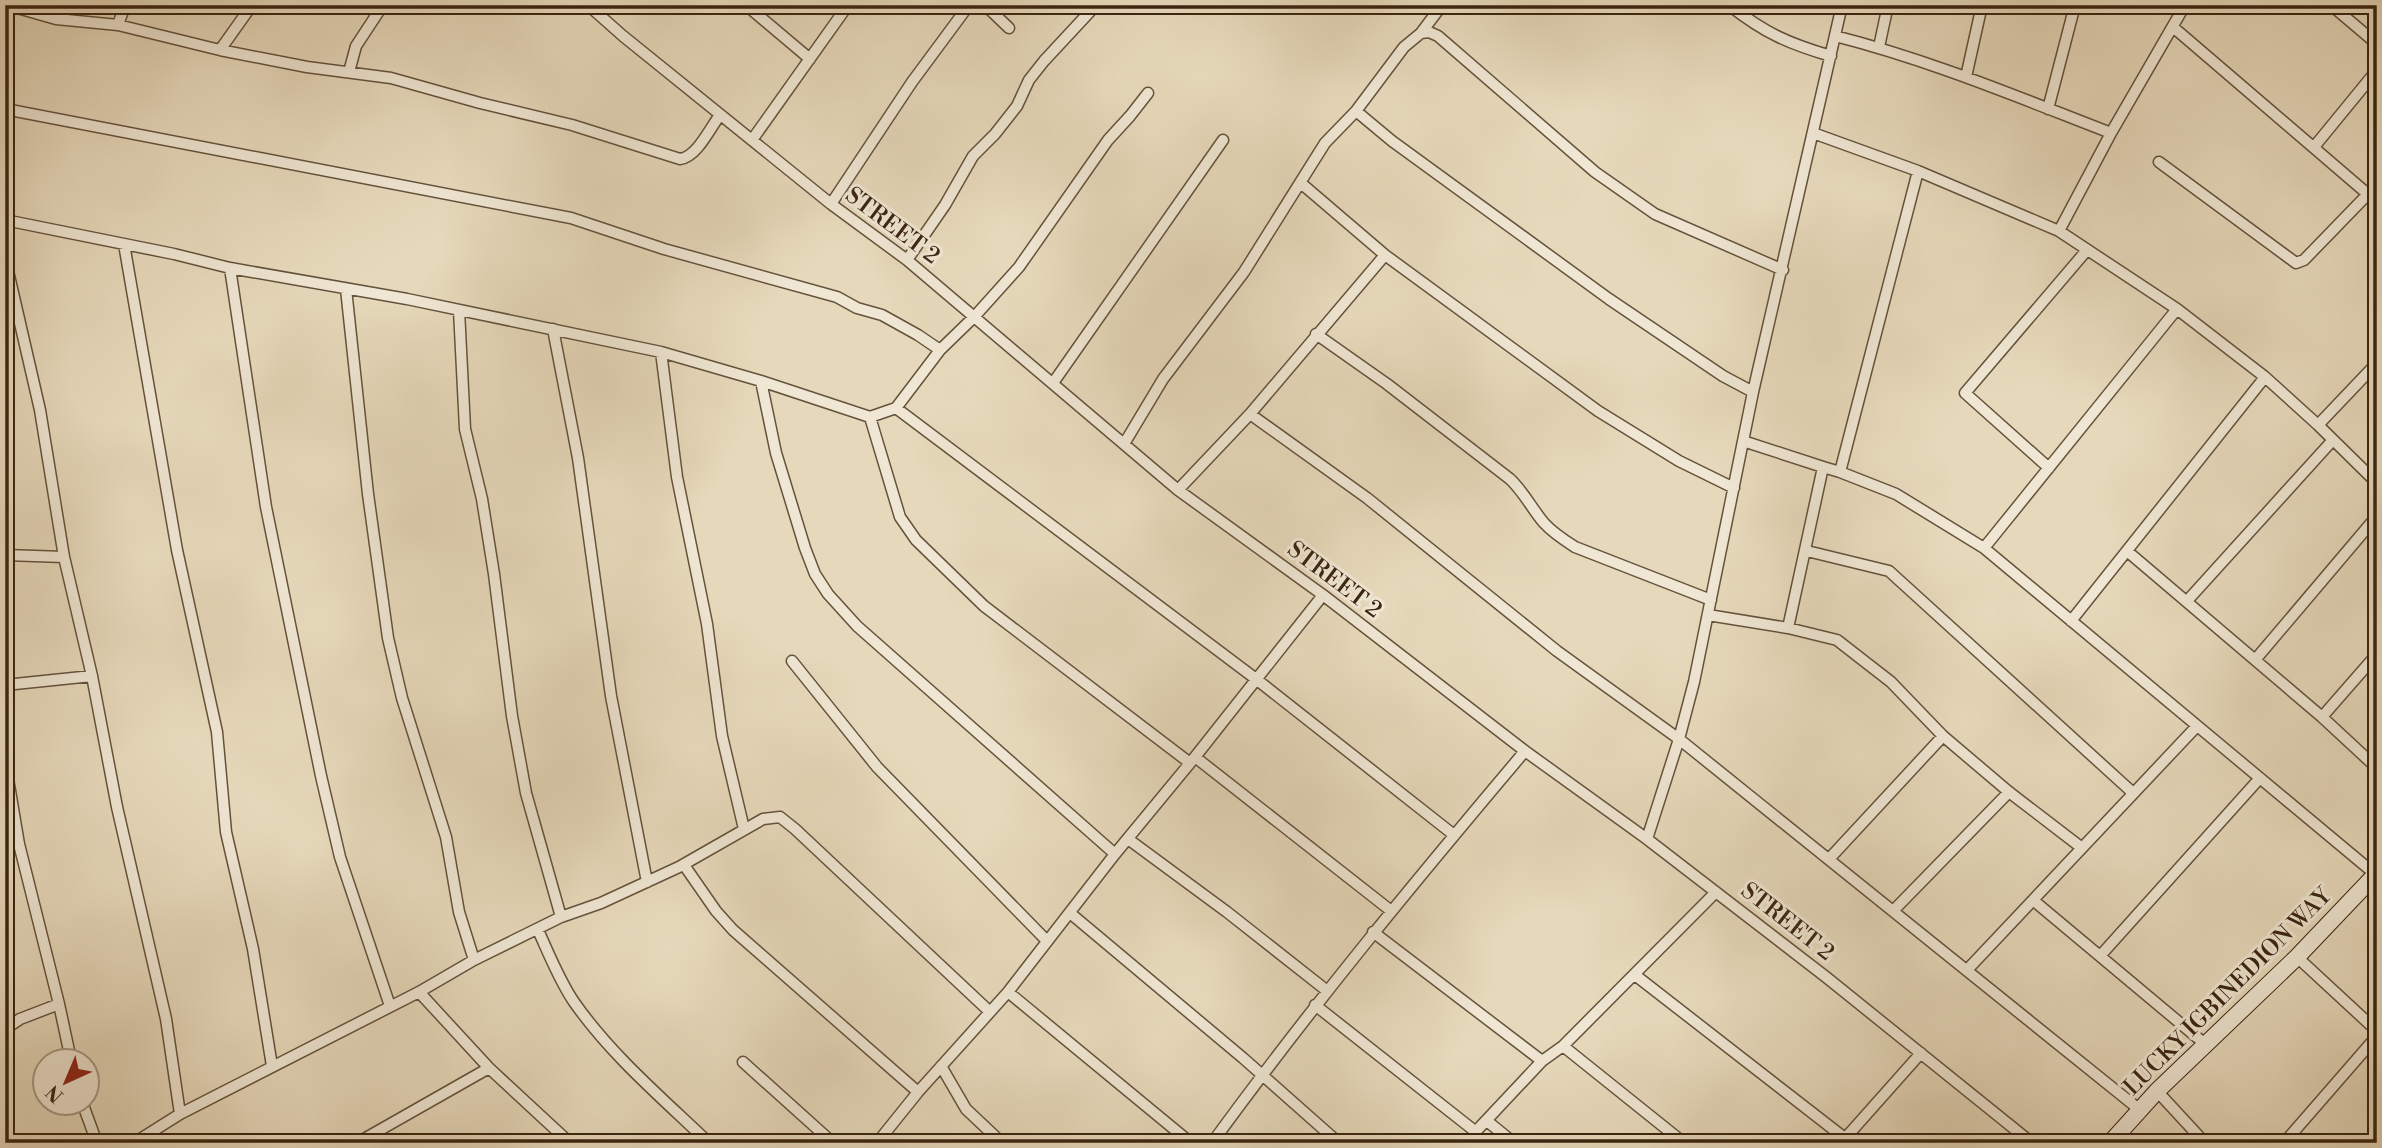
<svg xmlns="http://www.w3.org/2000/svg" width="2382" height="1148" font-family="'Libre Bodoni',serif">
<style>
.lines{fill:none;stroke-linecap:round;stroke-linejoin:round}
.street-casing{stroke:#65523c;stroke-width:13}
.secondary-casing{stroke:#3a2511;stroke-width:18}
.street{stroke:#efe6d3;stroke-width:10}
.secondary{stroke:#efe6d3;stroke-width:16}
.labels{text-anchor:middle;stroke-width:6;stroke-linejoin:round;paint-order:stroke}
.street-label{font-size:23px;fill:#3a2511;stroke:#efe6d3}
</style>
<rect width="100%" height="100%" fill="#e6d9bb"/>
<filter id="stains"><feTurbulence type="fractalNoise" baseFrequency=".00286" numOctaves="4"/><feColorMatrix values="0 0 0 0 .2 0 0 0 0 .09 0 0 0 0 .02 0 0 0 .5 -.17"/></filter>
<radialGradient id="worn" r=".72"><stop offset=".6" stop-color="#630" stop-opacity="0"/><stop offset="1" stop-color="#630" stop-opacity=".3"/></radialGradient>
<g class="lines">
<defs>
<path id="street" d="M 7,5 L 56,19 L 118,25 L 220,50 L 307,67 L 391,78 L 480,103 L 572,125 L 680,159 C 697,157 710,128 720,115
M 588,5 L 623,36 L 831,204 L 907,260 L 1178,490 L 1323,595 L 1525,751 L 1647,839 L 1826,977 L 2032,1143
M 746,5 L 810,59
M 985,5 L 1009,28
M 1729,5 C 1765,33 1787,43 1831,56
M 2331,5 L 2377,44
M 118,25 L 125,5
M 2173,27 L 2377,202
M 1421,33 L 1442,5
M 1835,36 C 1930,60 2020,98 2111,133
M 1879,47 L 1888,5
M 220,50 L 252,5
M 349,72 L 356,46 L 383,5
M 1966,77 L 1982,5
M 5,109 L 571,218 L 664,249 L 837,297 L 857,308 L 882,315 L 918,335 L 940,350
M 2048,109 L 2075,5
M 1356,111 L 1392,141 L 1609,299 L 1723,376 L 1753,392
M 1813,133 L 1918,171 L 2059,231 L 2177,309 L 1984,548
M 752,140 L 848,5
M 2314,147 L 2377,70
M 2159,162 L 2296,263 L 2304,260 L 2368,194
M 1918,171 L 1840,472 L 1896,494 L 1984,548 L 2375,874
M 1302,184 L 1385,255 L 1598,411 L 1679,461 L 1734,488
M 831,204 L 912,82 L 969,5
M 5,220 L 174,254 L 230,268 L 407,299 L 661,352 L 761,381 L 870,417 L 900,517 L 916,540 L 984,606 L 1190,763
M 2059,231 L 2111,133 L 2185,5
M 124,244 L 177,550 L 217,732 L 226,832 L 253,949 L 272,1066
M 5,258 L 40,410 L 64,557 L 92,676 L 117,807 L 166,1019 L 180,1114
M 907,260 L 945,205 L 973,156 L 995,134 L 1017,106 L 1029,80 L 1044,61 L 1096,5
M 230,268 L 266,507 L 321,776 L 340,857 L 390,1006
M 346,289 L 368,494 L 388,638 L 402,698 L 446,837 L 459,912 L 474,960
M 2177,309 L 2265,377
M 459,310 L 465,429 L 482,499 L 494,574 L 512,716 L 526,793 L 561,917
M 553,329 L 578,458 L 611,696 L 647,882
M 1316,334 L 1387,384 L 1510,479 C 1524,492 1532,509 1544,523 C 1553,533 1564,540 1575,547 L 1711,600
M 661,352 L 677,477 L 707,624 L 722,736 L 744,829
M 761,381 L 776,453 L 805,548 L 815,574 L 828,594 L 857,626 L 1115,854
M 1053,383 L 1223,140
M 896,408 L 1256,679 L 1454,835
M 1250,414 L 1367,498 L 1557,651 L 1679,739 L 2140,1110
M 870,417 L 896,408 L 940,350 L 975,316 L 1019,267 L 1108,140 L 1130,116 L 1148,93
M 2318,425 L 2377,363
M 1743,441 L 1823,467
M 1124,444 L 1163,379 L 1244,272 L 1325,143 L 1356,111 L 1404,47 L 1421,33 L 1429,32 L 1438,36 L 1595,172 L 1655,214 L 1783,270
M 2049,468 L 1965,393 L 2087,250
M 1178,490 L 1250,414 L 1385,255
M 1807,551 L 1889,571 L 2132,792
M 2127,551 L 2322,717 L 2377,768
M 5,555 L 64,557
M 2187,601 L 2332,441
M 1708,615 L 1788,628 L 1837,640 L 1891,682 L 1943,736 L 2009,792 L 2082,848
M 2071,621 L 2265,377 L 2318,425 L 2377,483
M 1788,628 L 1823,467 L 1840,472
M 2255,660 L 2377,516
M 792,661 L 877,767 L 1047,941
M 5,685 L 92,676
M 2322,717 L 2377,654
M 1195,757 L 1390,910
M 5,761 L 19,844 L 59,1004 L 71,1060
M 1128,839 L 1227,912 L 1326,990
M 1647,839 L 1679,739 L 1694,682 L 1753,392 L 1842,5
M 1829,859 L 1943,736
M 684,865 L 716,911 L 733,930 L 918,1092
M 2033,900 L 2205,1044
M 1893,911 L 2009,792
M 1070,913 L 1243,1058 L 1339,1143
M 538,930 C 549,954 559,980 574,1002 C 611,1055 662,1098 709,1143
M 1373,932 L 1542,1061
M 2100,956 L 2260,778
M 2297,957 L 2377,1031
M 1967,970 L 2197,726
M 1635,975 L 1851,1143
M 419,992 L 489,1068 L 570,1143
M 1008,992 L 1191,1143
M 1315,1005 L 1476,1132
M 5,1029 L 20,1019 L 59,1004
M 1563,1046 L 1684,1143
M 743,1062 L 833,1143
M 941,1066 L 966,1109 L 1002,1143
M 2157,1091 L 2205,1143
M 82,1102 L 97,1143
M 1487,1121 L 1514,1143
M 134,1143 L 180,1114 L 419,992 L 474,960 L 561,917 L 601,903 L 679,867 L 763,819 L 780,817 L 795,829 L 990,1012
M 357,1143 L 489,1068
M 877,1143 L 918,1092 L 1008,992 L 1115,854 L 1195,757 L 1323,595
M 1212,1143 C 1311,1007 1417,879 1525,751
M 1465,1143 L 1542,1061 L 1563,1046 L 1716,892
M 1841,1143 L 1921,1053
M 2284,1143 L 2377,1036"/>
<path id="secondary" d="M 2110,1143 L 2157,1091 L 2297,957 L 2377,873"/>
</defs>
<use href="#street" class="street-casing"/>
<use href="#secondary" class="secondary-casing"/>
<use href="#street" class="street"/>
<use href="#secondary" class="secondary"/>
</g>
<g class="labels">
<g class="street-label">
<text transform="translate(893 225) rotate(37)" y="8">STREET 2</text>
<text transform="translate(1335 579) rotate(37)" y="8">STREET 2</text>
<text transform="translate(1788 921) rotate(38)" y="8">STREET 2</text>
<text transform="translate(2227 991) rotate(-45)" y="8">LUCKY IGBINEDION WAY</text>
</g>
</g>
<rect width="2382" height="1148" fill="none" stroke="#e6d9bb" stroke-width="28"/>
<rect x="7" y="7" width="2368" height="1134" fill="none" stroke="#3a2511" stroke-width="3.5"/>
<rect x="14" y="14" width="2354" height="1120" fill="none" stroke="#3a2511" stroke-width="2"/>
<g transform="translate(66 1082) rotate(224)"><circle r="33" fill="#efe6d3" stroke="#a79985" stroke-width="2"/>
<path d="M0-5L12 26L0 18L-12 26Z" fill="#8f2418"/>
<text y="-10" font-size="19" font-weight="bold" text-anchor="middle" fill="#3a2511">N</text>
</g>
<rect width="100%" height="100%" filter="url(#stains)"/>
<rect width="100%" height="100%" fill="url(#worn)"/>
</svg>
